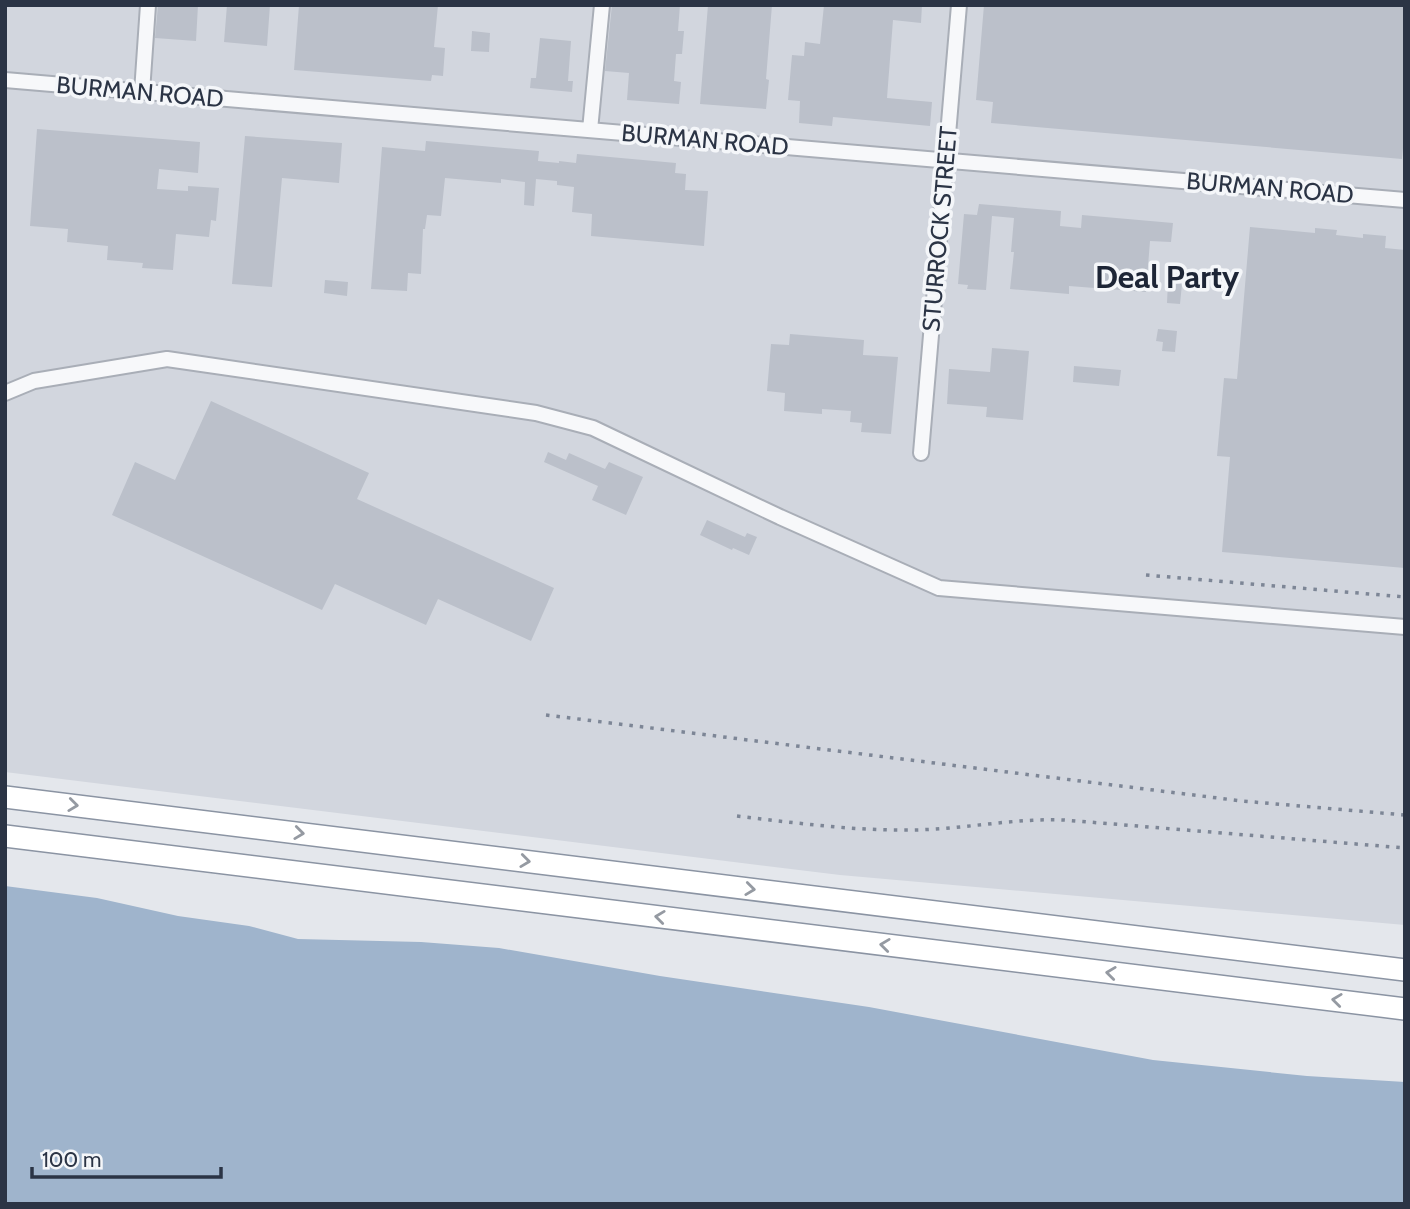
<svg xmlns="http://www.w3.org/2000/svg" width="1410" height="1209" font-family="Cabin,sans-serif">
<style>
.built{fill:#d2d6de}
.water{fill:#9fb4cc}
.building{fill:#bbc0ca}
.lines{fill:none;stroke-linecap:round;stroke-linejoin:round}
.minor-casing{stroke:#a9aeb7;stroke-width:18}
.highway-casing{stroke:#8b94a3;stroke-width:24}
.minor{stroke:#f7f8fa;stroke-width:14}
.highway{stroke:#fff;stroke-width:21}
.rail{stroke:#7d8696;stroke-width:3.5;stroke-dasharray:3.5 7;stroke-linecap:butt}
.oneway{stroke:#959aa2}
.labels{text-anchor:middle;stroke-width:7;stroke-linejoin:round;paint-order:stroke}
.street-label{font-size:24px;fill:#2b3445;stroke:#f4f6f9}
.district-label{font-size:32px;font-weight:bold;fill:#1d2536;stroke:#f4f6f9}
</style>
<rect width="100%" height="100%" fill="#e4e7ec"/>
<path class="built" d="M 5,5 L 1405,5 L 1405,925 L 840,875 L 5,772 Z"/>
<path class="water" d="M 5,886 L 97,898 L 178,916 L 249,926 L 298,939 L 421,942 L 499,948 L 660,976 L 869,1007 L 1153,1060 L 1307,1076 L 1405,1082 L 1405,1204 L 5,1204 Z"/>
<path class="building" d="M 158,5 L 198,5 L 196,41 L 155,38 Z
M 227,5 L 270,5 L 267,46 L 224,42 Z
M 299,5 L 438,5 L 434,47 L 445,48 L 443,76 L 432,75 L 431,81 L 294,70 Z
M 612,5 L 680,5 L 678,31 L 684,31 L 682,54 L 676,54 L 674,81 L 681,82 L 679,104 L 627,100 L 629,73 L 605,71 Z
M 708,5 L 772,5 L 766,79 L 769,80 L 766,109 L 700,104 Z
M 824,5 L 922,5 L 921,23 L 893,20 L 887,98 L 932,102 L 930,126 L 833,117 L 832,126 L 799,123 L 800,101 L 788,100 L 792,55 L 804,56 L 805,42 L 820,44 Z
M 984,5 L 1405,5 L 1405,126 L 1402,159 L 991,123 L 993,102 L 976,100 Z
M 472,31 L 490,33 L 489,52 L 471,51 Z
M 540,38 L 571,41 L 568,81 L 573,81 L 572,92 L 530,88 L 531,78 L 536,78 Z
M 37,129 L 200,142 L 198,173 L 159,169 L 157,189 L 188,191 L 188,186 L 219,188 L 216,221 L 211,220 L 209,237 L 176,234 L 173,270 L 142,268 L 143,263 L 107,260 L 108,246 L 67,242 L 68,229 L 30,226 Z
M 245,136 L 342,143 L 339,183 L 282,178 L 272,287 L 232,284 Z
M 426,141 L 539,151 L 538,161 L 559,163 L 559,161 L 576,163 L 577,154 L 676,163 L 675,173 L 686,174 L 685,190 L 708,191 L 704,246 L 591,236 L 592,214 L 572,212 L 574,187 L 557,185 L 557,181 L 536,179 L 534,206 L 524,205 L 525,182 L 501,179 L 501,183 L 445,178 L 441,216 L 427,215 L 425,229 L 423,229 L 421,274 L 408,273 L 407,291 L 371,289 L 382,147 L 425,151 Z
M 979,204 L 1061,211 L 1060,226 L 1081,228 L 1082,215 L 1173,223 L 1171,242 L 1150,241 L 1146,292 L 1069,286 L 1069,294 L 1010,289 L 1014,252 L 1011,252 L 1014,218 L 992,216 L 986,290 L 967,289 L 968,285 L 958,284 L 964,214 L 977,215 Z
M 1250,227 L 1315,233 L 1315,228 L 1337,230 L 1336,235 L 1363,238 L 1363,234 L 1386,236 L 1385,248 L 1405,250 L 1405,568 L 1222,552 L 1230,457 L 1217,456 L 1224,378 L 1237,379 Z
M 325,280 L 348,282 L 347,296 L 324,293 Z
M 1168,282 L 1182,284 L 1180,304 L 1167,303 Z
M 1158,329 L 1177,331 L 1175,352 L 1162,351 L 1163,342 L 1156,341 Z
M 790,334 L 864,340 L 863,355 L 898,357 L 891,434 L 861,432 L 862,423 L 850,422 L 851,411 L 822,409 L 822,414 L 784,411 L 785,393 L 767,391 L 771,344 L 789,345 Z
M 992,348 L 1029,351 L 1023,420 L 986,417 L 987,407 L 947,404 L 949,369 L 990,372 Z
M 1074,366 L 1121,370 L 1119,386 L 1073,382 Z
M 211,401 L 369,473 L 357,499 L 554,588 L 531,641 L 438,599 L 426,625 L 335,584 L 322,610 L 112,515 L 135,462 L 175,480 Z
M 548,452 L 566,460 L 569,453 L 605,469 L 609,462 L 643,477 L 626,515 L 592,500 L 598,486 L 544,462 Z
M 707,520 L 745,537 L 747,533 L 757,537 L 749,555 L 733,548 L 732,550 L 700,535 Z"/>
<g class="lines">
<defs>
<path id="minor" d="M 5,80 L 1405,200
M 142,92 L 148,5
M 590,130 L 602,5
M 5,393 L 34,381 L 167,359 L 536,413 L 593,428 L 780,517 L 939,588 L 1405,627
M 921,453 L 959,5"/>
<path id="highway" d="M 5,797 L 1405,970
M 5,836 L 1405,1009"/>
</defs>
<use href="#minor" class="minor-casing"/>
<use href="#highway" class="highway-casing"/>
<use href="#minor" class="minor"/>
<use href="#highway" class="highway"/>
<path class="rail" d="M 1146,575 L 1405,597
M 546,715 L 1242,801 L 1405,815
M 737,816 C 796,823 855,831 914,830 C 965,829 1014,818 1064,820 L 1405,848"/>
</g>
<defs><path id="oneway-chevron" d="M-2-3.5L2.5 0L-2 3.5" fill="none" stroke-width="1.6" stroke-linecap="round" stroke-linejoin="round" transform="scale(1.75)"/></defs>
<g class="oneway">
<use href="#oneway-chevron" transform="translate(73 805) rotate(7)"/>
<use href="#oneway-chevron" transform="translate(299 833) rotate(7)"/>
<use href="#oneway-chevron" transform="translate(525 861) rotate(7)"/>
<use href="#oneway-chevron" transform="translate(750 889) rotate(7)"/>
<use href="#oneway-chevron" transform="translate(660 917) rotate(-173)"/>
<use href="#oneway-chevron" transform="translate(885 945) rotate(-173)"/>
<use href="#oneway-chevron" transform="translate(1111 973) rotate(-173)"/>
<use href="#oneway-chevron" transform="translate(1337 1000) rotate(-173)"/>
</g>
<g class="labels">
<g class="street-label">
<text transform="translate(140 92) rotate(5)" y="8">BURMAN ROAD</text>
<text transform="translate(705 140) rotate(5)" y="8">BURMAN ROAD</text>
<text transform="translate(1270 188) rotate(5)" y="8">BURMAN ROAD</text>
<text transform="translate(940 229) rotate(-85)" y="8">STURROCK STREET</text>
</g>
<g class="district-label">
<text x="1167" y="288">Deal Party</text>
</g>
</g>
<rect width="1410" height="1209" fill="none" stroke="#2b3445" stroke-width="14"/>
<path d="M32 1167v10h189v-10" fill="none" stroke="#2b3445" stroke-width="3.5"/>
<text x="42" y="1167" font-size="21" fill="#2b3445" stroke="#f4f6f9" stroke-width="5" paint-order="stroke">100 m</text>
</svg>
